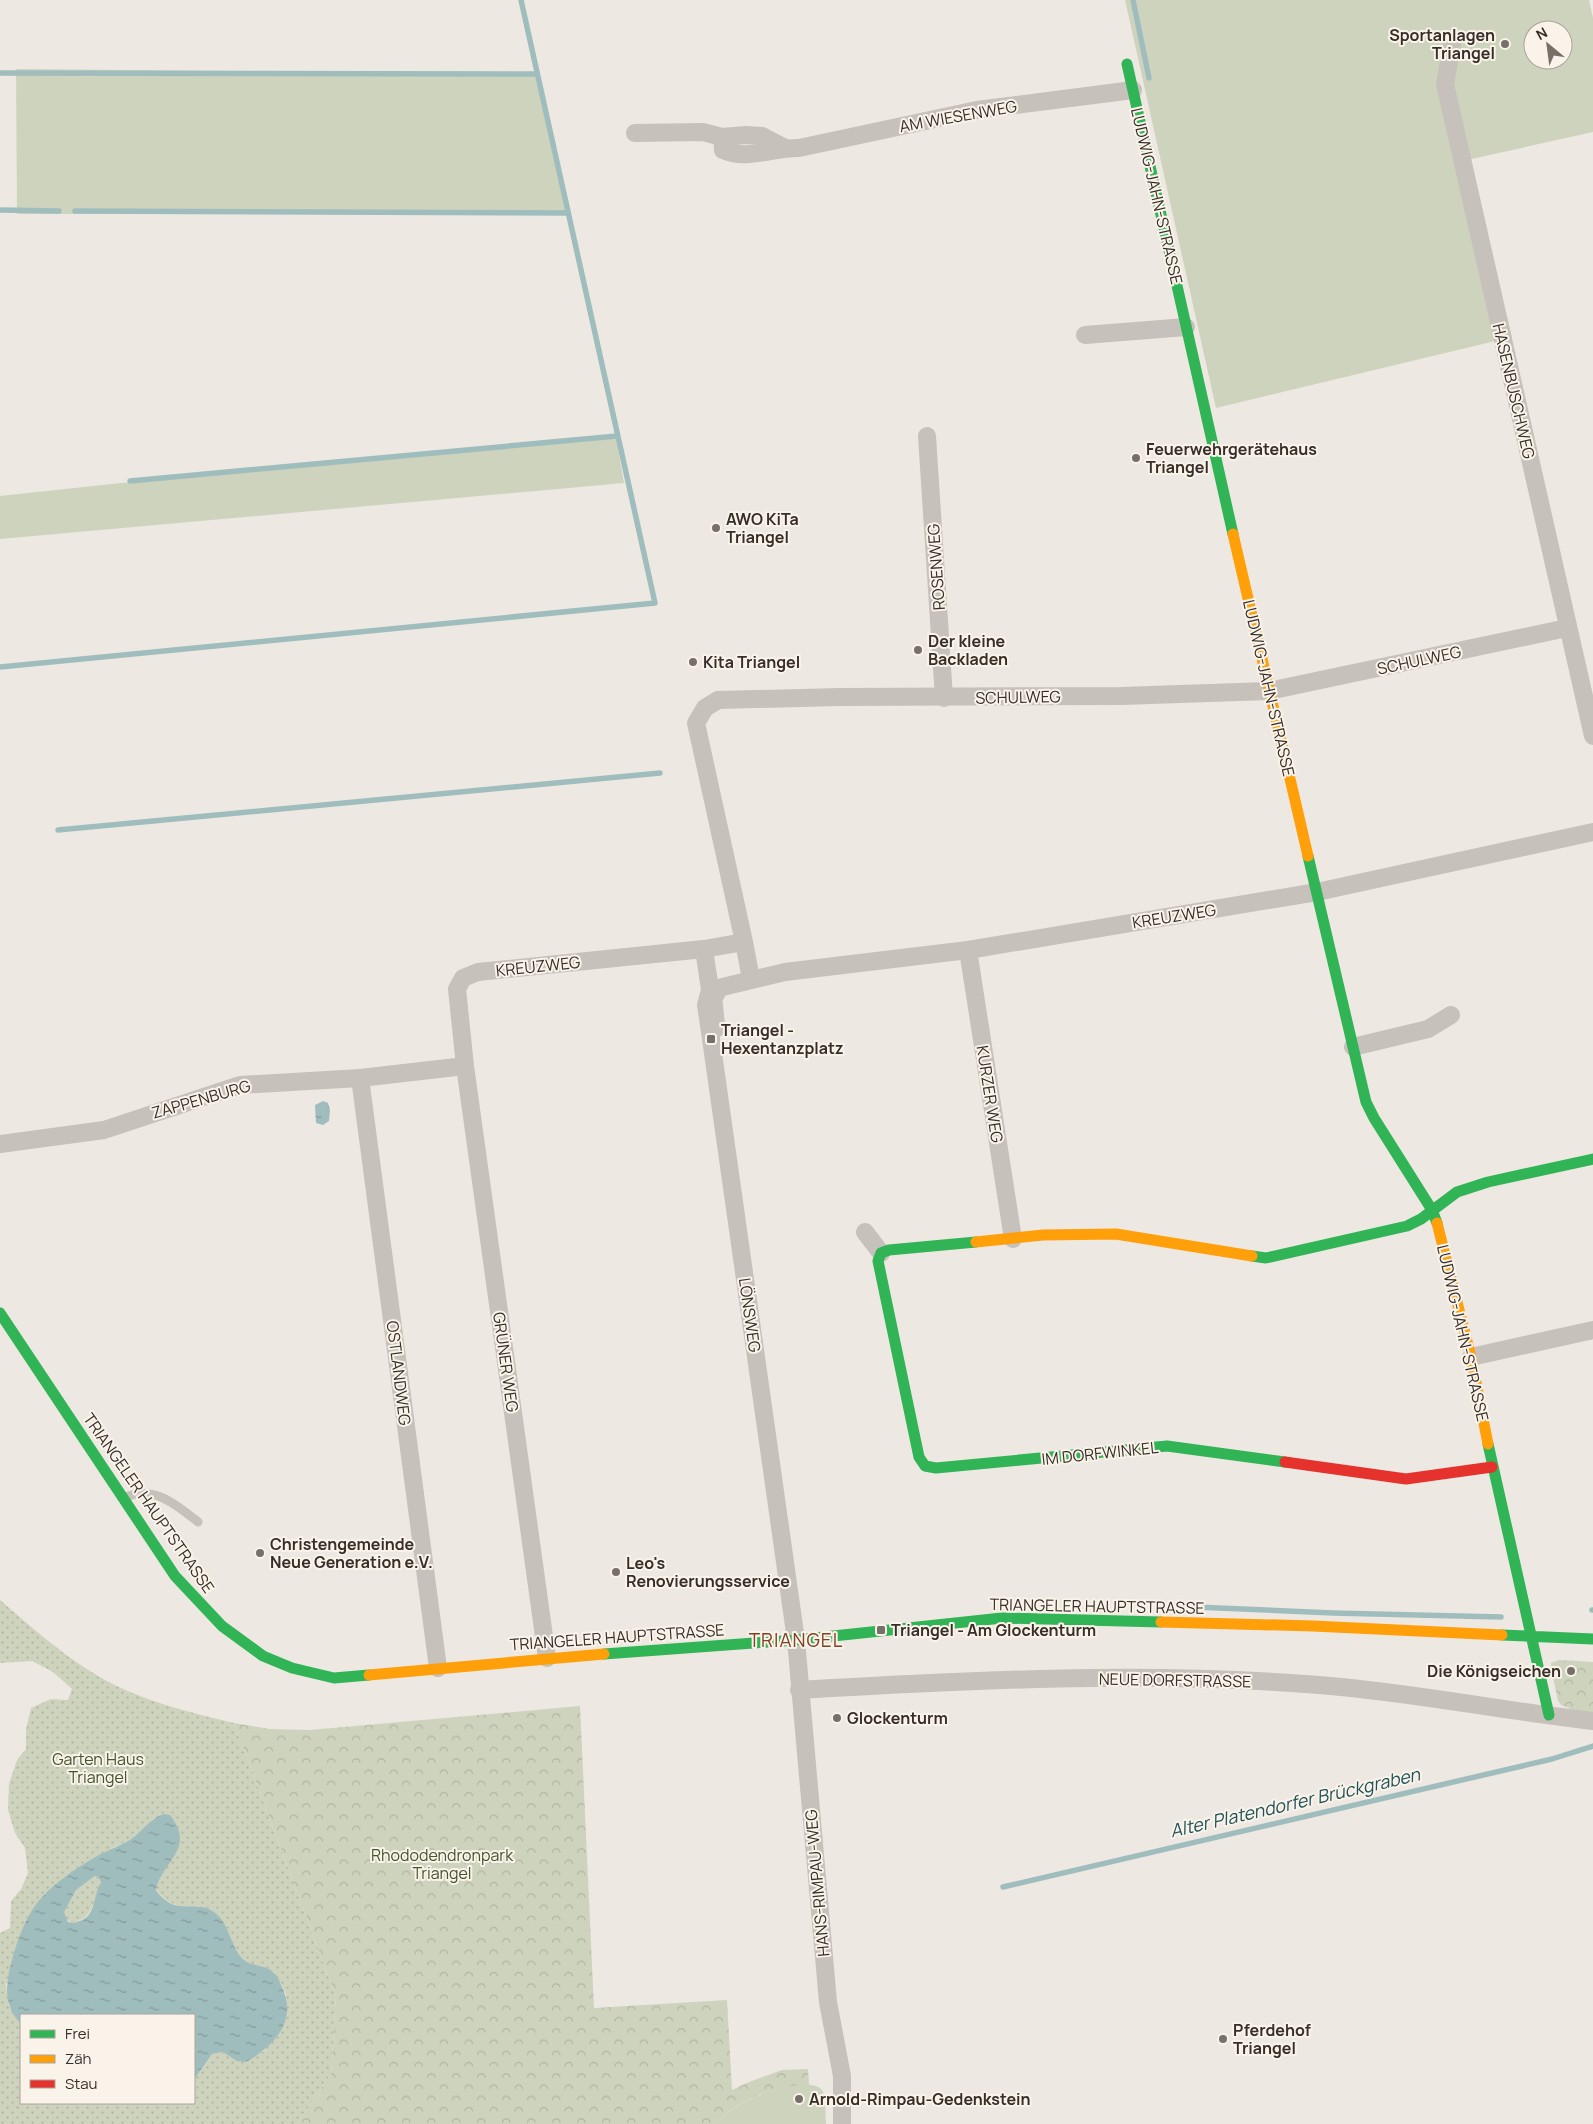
<svg xmlns="http://www.w3.org/2000/svg" width="1593" height="2124" font-family="Manrope,sans-serif">
<style>
.grass{fill:#ced3bd;fill-rule:evenodd}
.forest{fill:url(#forest-crowns)}
.garden{fill:url(#garden-dots);fill-rule:evenodd}
.water{fill:url(#water-ripples);fill-rule:evenodd}
.lines{fill:none;stroke-linecap:round;stroke-linejoin:round}
.stream{stroke:#a0bdbe;stroke-width:5.5}
.lane{stroke:#c7c1bb;stroke-width:9}
.street{stroke:#c7c1bb;stroke-width:18}
.fast{stroke:#30b455;stroke-width:11}
.slow{stroke:#ff9f0a;stroke-width:11}
.jam{stroke:#e5322d;stroke-width:11}
.poi-dot{fill:#776f6a;stroke:#f9f3ea;stroke-width:2}
.labels{text-anchor:middle;stroke-width:4;stroke-linejoin:round;paint-order:stroke}
.poi-label{font-size:16px;font-weight:bold;fill:#372e29;stroke:#f9f3ea;text-anchor:start}
.street-label{font-size:16px;fill:#372e29;stroke:#f9f3ea}
.park-label{font-size:16px;fill:#45552e;stroke:#f9f3ea}
.water-label{font-size:18px;font-style:italic;fill:#205258;stroke:#f9f3ea}
.quarter-label{font-size:19px;letter-spacing:1px;fill:#844025;stroke:#f9f3ea}
</style>
<defs>
<pattern id="forest-crowns" width="20" height="18" patternUnits="userSpaceOnUse" patternTransform="scale(1.25)"><rect width="20" height="18" fill="#ced3bd"/><path d="M2 6a3 3 0 1 1 6 0M12 15a3 3 0 1 1 6 0" fill="none" stroke="#b2b5a2"/></pattern>
<pattern id="garden-dots" width="8" height="8" patternUnits="userSpaceOnUse" patternTransform="scale(1.25)"><rect width="8" height="8" fill="#ced3bd"/><path d="M2 2h.1M6 6h.1" fill="none" stroke="#b2b5a2" stroke-width="1.8" stroke-linecap="round"/></pattern>
<pattern id="water-ripples" width="26" height="14" patternUnits="userSpaceOnUse" patternTransform="scale(1.25)"><rect width="26" height="14" fill="#a0bdbe"/><path d="M2 4q2-2 4 0t4 0M15 11q2-2 4 0t4 0" fill="none" stroke="#839a9a"/></pattern>
</defs>
<rect width="100%" height="100%" fill="#eee8e2"/>
<path class="grass" d="M 1125,0 L 1589,0 L 1593,18 L 1593,132 L 1467,160 L 1512,337 L 1216,408 ZM 1533,30 L 1563,30 L 1563,60 L 1533,60 Z
M 16,69 L 539,74 L 571,214 L 17,214 Z
M 616,437 L 624,483 L 0,539 L 0,496 L 121,483 Z
M 790,2085 C 829,2083 824,2088 826,2124 L 713,2124 C 737,2104 760,2092 790,2085 Z"/>
<path class="forest" d="M 1559,1660 L 1593,1662 L 1593,1714 L 1570,1713 L 1569,1708 L 1561,1705 L 1558,1701 L 1551,1667 L 1551,1663 Z
M 580,1706 L 594,2008 L 727,2000 L 732,2090 L 749,2082 L 782,2070 L 808,2069 L 809,2085 C 772,2084 740,2101 713,2124 L 297,2124 L 331,2074 L 336,1997 L 234,1723 L 270,1729 L 310,1730 Z"/>
<path class="garden" d="M 0,1600 C 29,1625 58,1651 90,1671 C 133,1699 185,1711 234,1723 L 336,1997 L 331,2074 L 297,2124 L 0,2124 L 0,1933 L 10,1928 L 11,1901 L 21,1889 L 28,1873 L 25,1848 L 15,1833 L 8,1810 L 9,1784 L 17,1760 L 26,1749 L 26,1729 L 31,1708 L 51,1699 L 68,1700 L 72,1689 L 53,1672 L 32,1661 L 0,1663 ZM 154,1818 L 174,1820 C 190,1855 162,1861 156,1889 C 176,1918 194,1898 214,1912 C 229,1923 230,1945 242,1958 C 249,1966 264,1969 274,1972 L 286,1994 L 287,2016 L 265,2050 L 246,2062 L 223,2052 L 212,2054 L 194,2080 L 194,2103 L 21,2103 L 21,2024 L 9,2006 L 6,1984 L 35,1906 L 65,1879 L 99,1855 L 131,1839 L 146,1827 Z
M 95,1876 L 98,1877 L 101,1882 C 93,1900 95,1919 71,1923 L 65,1918 L 63,1913 L 76,1890 Z"/>
<path class="water" d="M 323,1101 L 328,1103 L 330,1110 L 329,1121 L 323,1125 L 316,1123 L 315,1105 Z
M 164,1814 L 170,1815 C 197,1849 161,1862 156,1890 C 176,1918 194,1898 214,1912 C 229,1922 230,1945 242,1958 C 250,1967 264,1964 273,1972 C 277,1975 279,1980 281,1985 C 299,2019 275,2046 246,2062 L 237,2061 L 223,2052 L 212,2054 L 194,2080 L 194,2015 L 21,2015 L 21,2024 C 4,2007 5,1986 11,1964 C 16,1944 23,1924 34,1907 C 49,1886 75,1869 97,1856 C 108,1850 120,1846 131,1839 C 142,1832 151,1817 164,1814 ZM 95,1876 L 98,1877 L 101,1882 C 91,1900 98,1919 72,1923 L 68,1922 L 64,1912 L 76,1890 Z"/>
<g class="lines">
<path class="stream" d="M 1133,0 L 1149,78
M 0,73 L 537,74
M 0,210 L 59,211
M 75,211 L 568,213
M 130,481 L 617,436
M 0,667 L 655,603 L 521,0
M 58,830 L 660,773
M 1171,1606 L 1333,1613 L 1501,1617
M 1592,1610 L 1593,1610
M 1003,1887 L 1552,1759 L 1593,1746"/>
<path class="lane" d="M 711,1039 L 721,1030 L 718,1000 L 724,988
M 126,1497 C 154,1485 177,1505 198,1522"/>
<path class="street" d="M 1452,45 L 1445,84 L 1593,736
M 635,133 L 703,132 L 722,137 L 746,135 L 762,136 L 785,148
M 722,137 L 723,150 C 747,161 774,147 799,148 L 977,110 L 1133,90
M 1085,335 L 1186,327
M 927,436 L 944,698
M 744,942 L 696,723 L 705,708 L 718,700 L 840,697 L 1121,696 L 1269,691 L 1567,628
M 968,950 L 1013,1239
M 751,979 L 744,942 L 704,949 L 710,990 L 706,1005 L 711,1039 L 796,1640 L 828,2002 L 842,2076 L 842,2124
M 710,990 L 785,972 L 968,950 L 1317,892 L 1593,832
M 1353,1047 L 1428,1029 L 1451,1015
M 360,1078 L 438,1668
M 0,1144 L 104,1130 L 240,1085 L 360,1078 L 465,1066
M 865,1232 L 881,1253
M 1471,1357 L 1593,1330
M 547,1658 L 465,1066 L 457,989 L 463,978 L 478,972 L 704,949
M 799,1690 C 972,1680 1146,1671 1319,1685 C 1411,1692 1502,1711 1593,1721"/>
<path class="fast" d="M 1127,64 L 1233,534
M 1308,856 L 1366,1102 L 1374,1118 L 1432,1210 L 1437,1223
M 976,1242 L 889,1250 L 881,1253 L 878,1261 L 919,1457 L 925,1466 L 936,1468 L 1167,1446 L 1285,1462
M 1252,1256 L 1266,1258 L 1407,1226 L 1421,1219 L 1457,1192 L 1488,1182 L 1593,1159
M 0,1313 L 175,1576 L 222,1626 L 263,1656 L 292,1668 L 334,1678 L 369,1675
M 1488,1444 L 1549,1715
M 1502,1635 L 1593,1639
M 604,1654 L 796,1640 L 1002,1618 L 1161,1622"/>
<path class="slow" d="M 1233,534 L 1308,856
M 1437,1223 L 1471,1357 L 1488,1444
M 976,1242 L 1043,1235 L 1116,1234 L 1252,1256
M 1161,1622 L 1313,1626 L 1502,1635
M 369,1675 L 604,1654"/>
<path class="jam" d="M 1285,1462 L 1406,1479 L 1492,1467"/>
</g>
<g class="poi-dot">
<circle cx="1505" cy="44" r="5"/>
<circle cx="1136" cy="458" r="5"/>
<circle cx="716" cy="528" r="5"/>
<circle cx="918" cy="650" r="5"/>
<circle cx="693" cy="662" r="5"/>
<rect x="706" y="1034" width="10" height="10" rx="2.5"/>
<circle cx="260" cy="1553" r="5"/>
<circle cx="616" cy="1572" r="5"/>
<rect x="876" y="1625" width="10" height="10" rx="2.5"/>
<circle cx="1571" cy="1671" r="5"/>
<circle cx="837" cy="1718" r="5"/>
<circle cx="1223" cy="2039" r="5"/>
<circle cx="799" cy="2099" r="5"/>
</g>
<g class="labels">
<g class="poi-label">
<text x="1495" y="41" text-anchor="end">Sportanlagen<tspan x="1495" dy="18">Triangel</tspan></text>
<text x="1146" y="455">Feuerwehrgerätehaus<tspan x="1146" dy="18">Triangel</tspan></text>
<text x="726" y="525">AWO KiTa<tspan x="726" dy="18">Triangel</tspan></text>
<text x="928" y="647">Der kleine<tspan x="928" dy="18">Backladen</tspan></text>
<text x="703" y="668">Kita Triangel</text>
<text x="721" y="1036">Triangel -<tspan x="721" dy="18">Hexentanzplatz</tspan></text>
<text x="270" y="1550">Christengemeinde<tspan x="270" dy="18">Neue Generation e.V.</tspan></text>
<text x="626" y="1569">Leo's<tspan x="626" dy="18">Renovierungsservice</tspan></text>
<text x="891" y="1636">Triangel - Am Glockenturm</text>
<text x="1561" y="1677" text-anchor="end">Die Königseichen</text>
<text x="847" y="1724">Glockenturm</text>
<text x="1233" y="2036">Pferdehof<tspan x="1233" dy="18">Triangel</tspan></text>
<text x="809" y="2105">Arnold-Rimpau-Gedenkstein</text>
</g>
<g class="street-label">
<text transform="translate(958 116) rotate(-10)" y="6">AM WIESENWEG</text>
<text transform="translate(1157 196) rotate(77)" y="6">LUDWIG-JAHN-STRASSE</text>
<text transform="translate(1514 391) rotate(77)" y="6">HASENBUSCHWEG</text>
<text transform="translate(936 567) rotate(-94)" y="6">ROSENWEG</text>
<text transform="translate(1419 660) rotate(-12)" y="6">SCHULWEG</text>
<text transform="translate(1269 688) rotate(77)" y="6">LUDWIG-JAHN-STRASSE</text>
<text transform="translate(1018 697) rotate(-1)" y="6">SCHULWEG</text>
<text transform="translate(1174 916) rotate(-9)" y="6">KREUZWEG</text>
<text transform="translate(538 966) rotate(-6)" y="6">KREUZWEG</text>
<text transform="translate(990 1094) rotate(81)" y="6">KURZER WEG</text>
<text transform="translate(201 1099) rotate(-16)" y="6">ZAPPENBURG</text>
<text transform="translate(750 1315) rotate(82)" y="6">LÖNSWEG</text>
<text transform="translate(1463 1333) rotate(77)" y="6">LUDWIG-JAHN-STRASSE</text>
<text transform="translate(506 1362) rotate(82)" y="6">GRÜNER WEG</text>
<text transform="translate(399 1373) rotate(83)" y="6">OSTLANDWEG</text>
<text transform="translate(1100 1453) rotate(-6)" y="6">IM DORFWINKEL</text>
<text transform="translate(149 1503) rotate(55)" y="6">TRIANGELER HAUPTSTRASSE</text>
<text transform="translate(1097 1606) rotate(1)" y="6">TRIANGELER HAUPTSTRASSE</text>
<text transform="translate(617 1637) rotate(-4)" y="6">TRIANGELER HAUPTSTRASSE</text>
<text transform="translate(1175 1680) rotate(1)" y="6">NEUE DORFSTRASSE</text>
<text transform="translate(817 1883) rotate(-95)" y="6">HANS-RIMPAU-WEG</text>
</g>
<g class="park-label">
<text x="98" y="1765">Garten Haus<tspan x="98" dy="18">Triangel</tspan></text>
<text x="442" y="1861">Rhododendronpark<tspan x="442" dy="18">Triangel</tspan></text>
</g>
<g class="water-label">
<text transform="translate(1295 1803) rotate(-13)" y="6">Alter Platendorfer Brückgraben</text>
</g>
<g class="quarter-label">
<text x="796" y="1647">TRIANGEL</text>
</g>
</g>
<rect x="20" y="2014" width="175" height="90" fill="#f9f3ea" stroke="#aba49d"/>
<rect x="30" y="2030" width="25" height="8" fill="#30b455" stroke="#aba49d"/>
<text x="65" y="2039" font-size="15" fill="#372e29">Frei</text>
<rect x="30" y="2055" width="25" height="8" fill="#ff9f0a" stroke="#aba49d"/>
<text x="65" y="2064" font-size="15" fill="#372e29">Zäh</text>
<rect x="30" y="2080" width="25" height="8" fill="#e5322d" stroke="#aba49d"/>
<text x="65" y="2089" font-size="15" fill="#372e29">Stau</text>
<g transform="translate(1548 45) rotate(331)"><circle r="24" fill="#f9f3ea" stroke="#aba49d"/>
<path d="M0-4L9 19L0 12L-9 19Z" fill="#776f6a"/>
<text y="-8" font-size="14" font-weight="bold" text-anchor="middle" fill="#372e29">N</text>
</g>
</svg>
